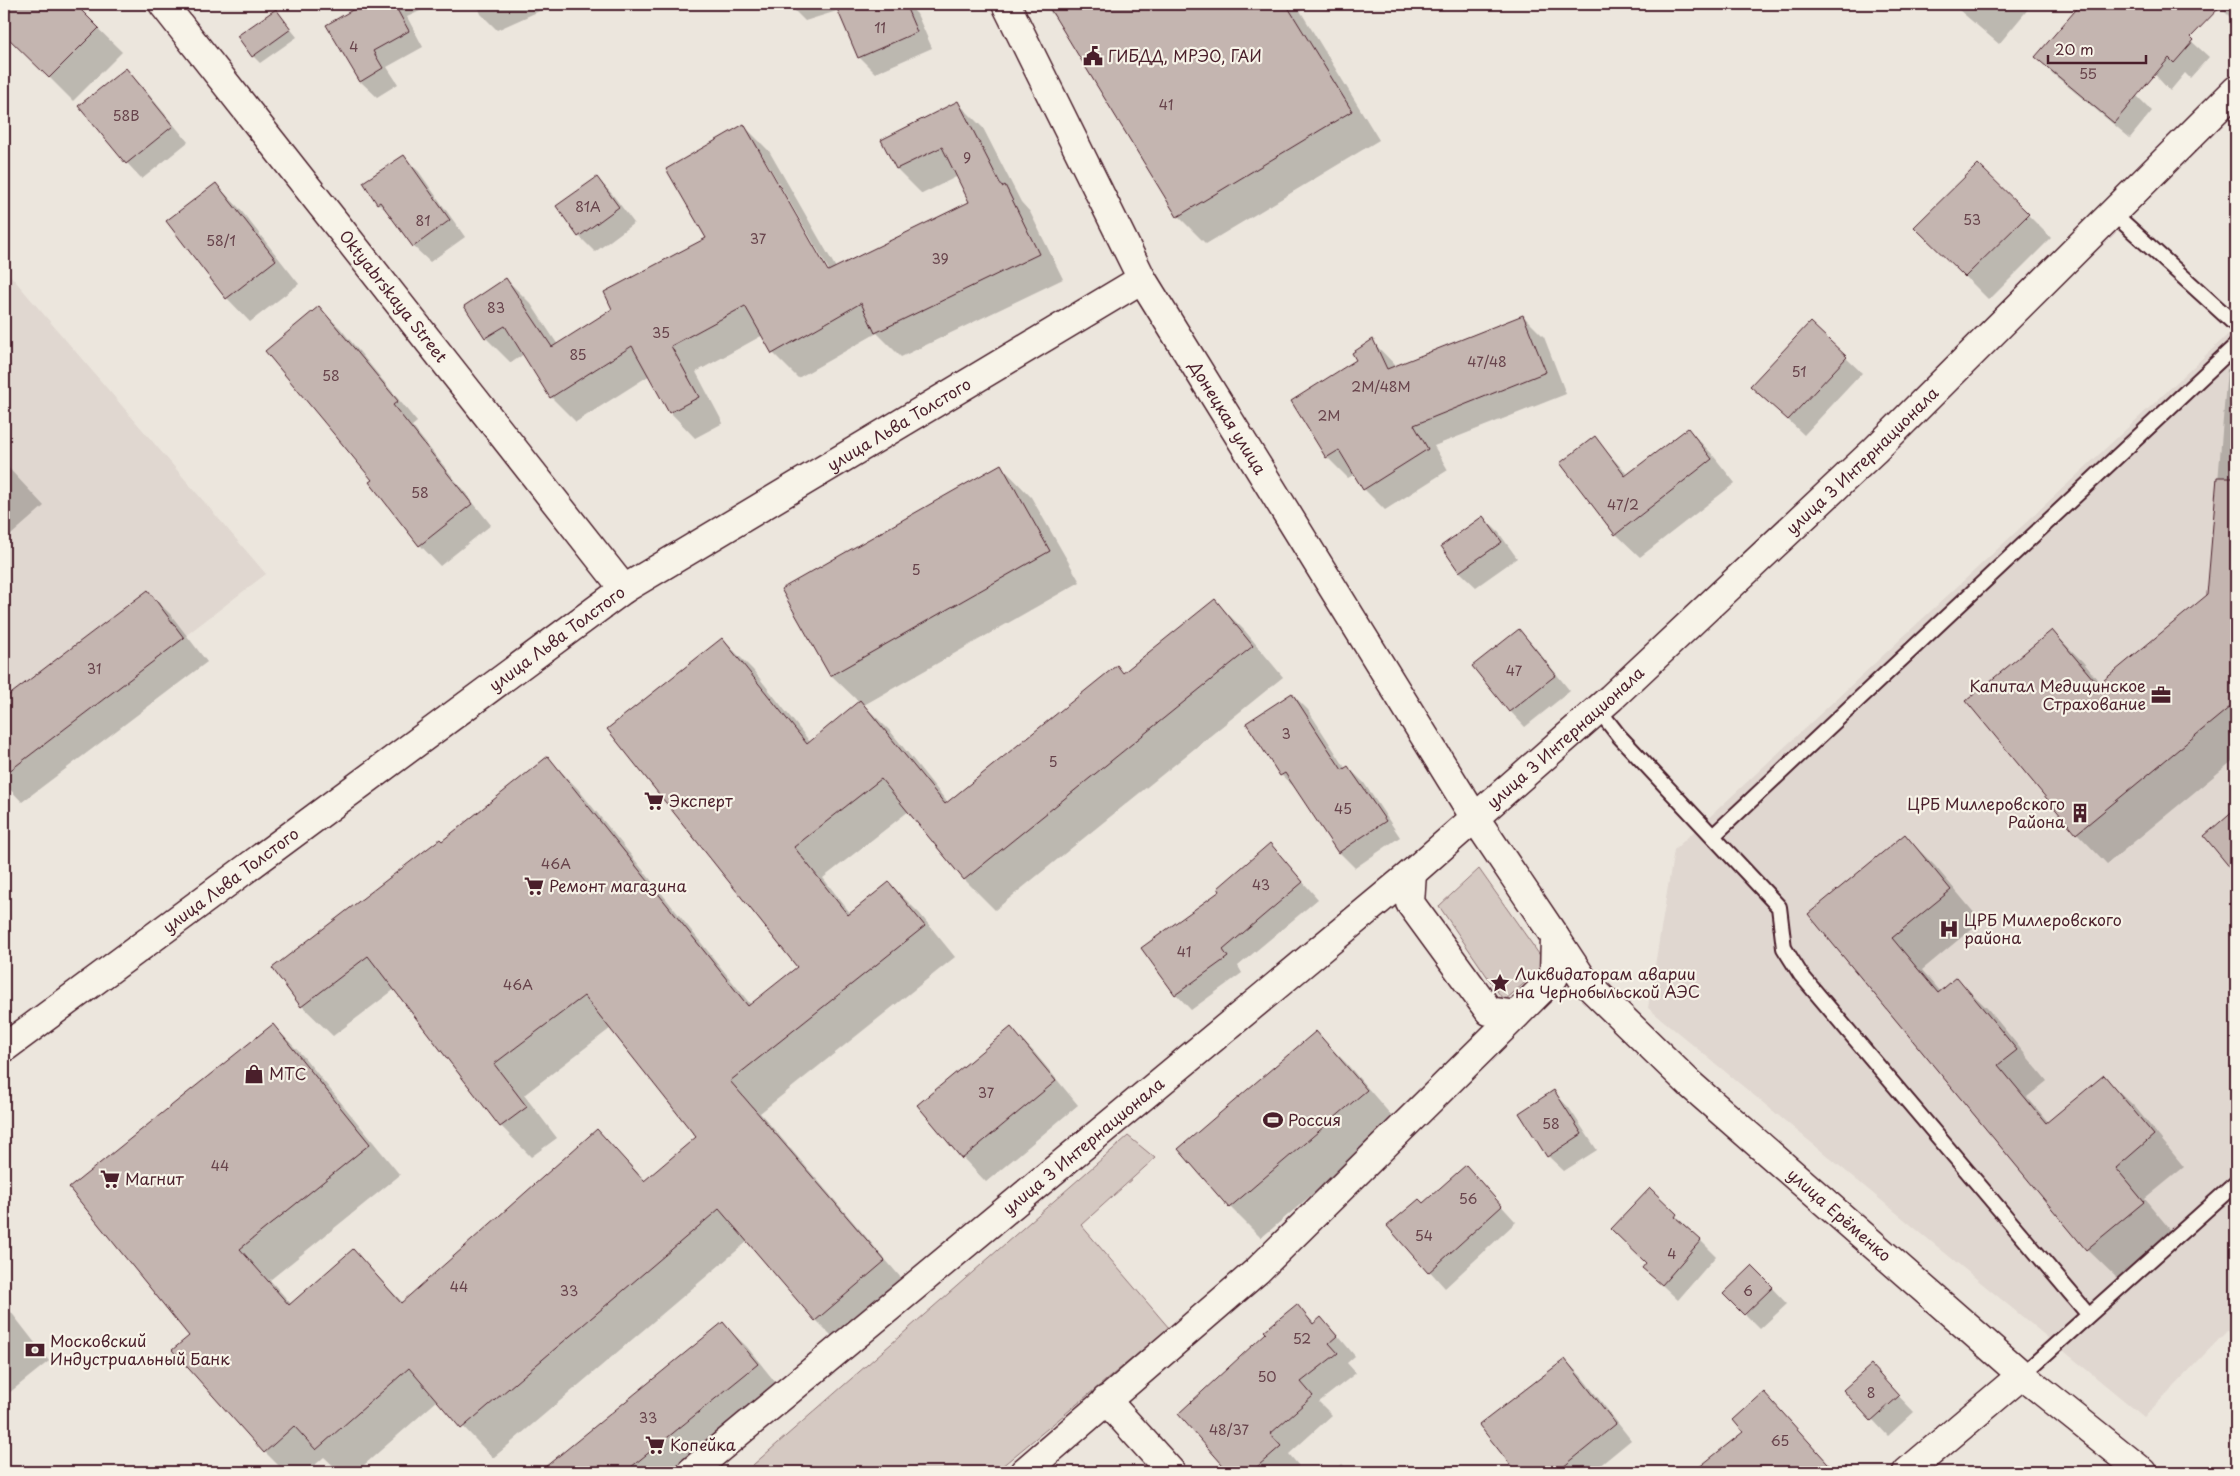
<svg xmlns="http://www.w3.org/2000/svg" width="2240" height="1476" font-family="'Playpen Sans',sans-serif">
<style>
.built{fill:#e0d7d0}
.green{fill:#d5c9c2;stroke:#907476}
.shadow{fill:#0003;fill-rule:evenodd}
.building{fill:#c4b5b0;stroke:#4a1f2b}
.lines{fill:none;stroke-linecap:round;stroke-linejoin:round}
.lane-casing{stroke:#4a1f2b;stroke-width:18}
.street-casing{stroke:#4a1f2b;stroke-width:31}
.secondary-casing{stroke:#4a1f2b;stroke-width:31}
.lane{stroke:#f7f3e8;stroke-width:14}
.street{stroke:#f7f3e8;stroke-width:28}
.secondary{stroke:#f7f3e8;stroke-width:28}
.labels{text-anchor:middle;stroke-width:4.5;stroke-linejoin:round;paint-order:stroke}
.number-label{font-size:14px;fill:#68444c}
.poi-label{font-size:16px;fill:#4a1f2b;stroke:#f7f3e8;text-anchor:start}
.street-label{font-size:16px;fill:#4a1f2b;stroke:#f7f3e8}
</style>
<rect width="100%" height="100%" fill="#ece6dd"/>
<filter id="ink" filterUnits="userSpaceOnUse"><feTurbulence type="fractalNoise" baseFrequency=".02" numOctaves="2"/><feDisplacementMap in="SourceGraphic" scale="10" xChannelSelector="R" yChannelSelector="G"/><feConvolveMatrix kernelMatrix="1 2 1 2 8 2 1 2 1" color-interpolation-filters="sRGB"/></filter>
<g filter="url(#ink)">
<path class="built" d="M 4,268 L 266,574 L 4,775 Z
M 2236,327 L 2236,1337 L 2228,1330 L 2144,1417 L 1648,1008 L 1674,850 Z"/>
<path class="green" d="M 1479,869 L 1546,964 L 1504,1001 L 1439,906 Z
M 1128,1136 L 1155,1158 L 1081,1225 L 1169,1328 L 995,1472 L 745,1472 Z"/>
<path class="shadow" d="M 4,4 L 73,4 L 122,52 L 73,101 L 4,32 Z
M 365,4 L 435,4 L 407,17 L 423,47 L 387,67 L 398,84 L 377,97 L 361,82 L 328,26 Z
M 477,4 L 555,4 L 497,30 L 481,14 Z
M 788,4 L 838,4 L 840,10 L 805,21 Z
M 890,4 L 907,4 L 917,14 L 932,48 L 875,73 L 859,57 L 845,24 Z
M 1046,4 L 1162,4 L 1166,8 L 1172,4 L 1296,4 L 1379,140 L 1206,244 L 1178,216 L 1060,23 L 1051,13 Z
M 1458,4 L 1505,4 L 1465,10 Z
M 1952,4 L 2024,4 L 2029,8 L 1999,44 Z
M 2090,4 L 2150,4 L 2209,57 L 2190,78 L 2185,73 L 2170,91 Z
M 2217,4 L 2236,4 L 2236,21 L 2235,22 Z
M 276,11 L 297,37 L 260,63 L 253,56 Z
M 2037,57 L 2137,96 L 2152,111 L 2130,138 L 2052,73 Z
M 126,70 L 141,85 L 188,142 L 142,179 L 127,163 Z
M 958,103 L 983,128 L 1021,202 L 1030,212 L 1063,279 L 901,357 L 877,333 L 798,378 L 773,353 L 763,335 L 696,372 L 723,423 L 695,438 L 670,412 L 650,375 L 576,422 L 551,397 L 524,354 L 511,363 L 486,338 L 465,306 L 506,279 L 531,304 L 558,345 L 614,309 L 707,238 L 744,126 L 769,151 L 836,268 L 971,203 L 958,176 L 922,194 L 897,169 L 883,140 ZM 759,154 L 762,154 L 832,275 L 830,277 Z
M 403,156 L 419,172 L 465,237 L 430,262 L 414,247 L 394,218 L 378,203 Z
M 1978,165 L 2051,238 L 1989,300 L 1916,227 Z
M 597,178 L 612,194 L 634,223 L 595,252 L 579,236 L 558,207 Z
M 216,184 L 239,208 L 299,284 L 250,322 L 227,298 L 167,222 Z
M 319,308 L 340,328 L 417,422 L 412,426 L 491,525 L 440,566 L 420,545 L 374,480 Z
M 1523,316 L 1544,337 L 1566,394 L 1434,446 L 1448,470 L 1385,510 L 1364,489 L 1355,474 L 1348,478 L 1327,457 L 1357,361 L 1372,341 L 1396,366 Z
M 1810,324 L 1862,373 L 1804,435 L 1752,386 Z
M 2227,369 L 2236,370 L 2236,758 L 2107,864 L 2077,833 L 1968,701 L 2052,631 L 2083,662 L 2101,684 L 2209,595 Z
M 1688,429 L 1711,453 L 1735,483 L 1640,557 L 1616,534 L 1594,438 L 1628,475 Z
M 4,463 L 44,506 L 4,541 Z
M 1001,466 L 1031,497 L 1080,582 L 864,705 L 891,732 L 948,803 L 1117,667 L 1124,674 L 1215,601 L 1245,631 L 1283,677 L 995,910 L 965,880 L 909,811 L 823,878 L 851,914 L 889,883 L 920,914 L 955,957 L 760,1113 L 914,1293 L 847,1351 L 816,1320 L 748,1241 L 493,1458 L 438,1400 L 356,1472 L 340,1472 L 324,1457 L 307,1472 L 285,1472 L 265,1452 L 190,1336 L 273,1025 L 303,1056 L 400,1175 L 270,1280 L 292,1305 L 353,1251 L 403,1303 L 597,1131 L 646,1181 L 698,1137 L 611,1028 L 524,1095 L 557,1138 L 531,1157 L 501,1126 L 395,989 L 333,1036 L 302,1006 L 442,842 L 548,758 L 578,789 L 751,1005 L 799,967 L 722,639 L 753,670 L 810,742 L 859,702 L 831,675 Z
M 1483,517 L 1499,533 L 1517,558 L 1476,587 L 1460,572 L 1442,546 Z
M 148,592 L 171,615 L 207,662 L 22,802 L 4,783 L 4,701 Z
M 1519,630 L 1534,646 L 1570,691 L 1525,727 L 1510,711 Z
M 1292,694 L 1308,710 L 1346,769 L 1348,767 L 1364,783 L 1400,837 L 1355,868 L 1339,852 L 1298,790 L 1281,775 Z
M 2236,810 L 2236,873 L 2205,836 Z
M 1905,836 L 1935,866 L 1981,921 L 1922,970 L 1941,992 L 1957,979 L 1988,1009 L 2047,1081 L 2027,1097 L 2049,1123 L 2104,1077 L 2135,1107 L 2184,1167 L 2145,1199 L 2173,1233 L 2118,1279 L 2087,1249 L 1810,914 Z
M 1270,845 L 1318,899 L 1238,966 L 1242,973 L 1191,1010 L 1176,994 L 1222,891 Z
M 1011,1029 L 1034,1052 L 1078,1105 L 986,1182 L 963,1158 L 919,1106 Z
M 1316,1033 L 1346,1063 L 1397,1122 L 1261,1238 L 1230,1207 L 1180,1149 Z
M 1554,1092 L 1569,1108 L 1597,1150 L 1564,1171 L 1548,1156 Z
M 1466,1167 L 1516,1222 L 1445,1288 L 1389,1226 L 1423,1204 Z
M 1650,1190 L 1716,1256 L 1678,1300 L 1644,1268 L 1648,1263 Z
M 1752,1267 L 1787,1304 L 1760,1329 L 1725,1294 Z
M 4,1303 L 49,1361 L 4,1397 Z
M 1297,1306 L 1315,1324 L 1321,1319 L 1340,1338 L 1355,1356 L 1347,1363 L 1356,1373 L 1319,1402 L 1332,1415 L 1289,1454 L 1299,1466 L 1292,1472 L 1231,1472 L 1179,1414 Z
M 723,1324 L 747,1347 L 780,1388 L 677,1472 L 541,1472 Z
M 1565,1360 L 1581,1376 L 1631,1440 L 1592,1472 L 1517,1472 L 1481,1426 Z
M 1871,1367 L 1914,1412 L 1888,1436 L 1845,1390 Z
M 1779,1409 L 1836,1472 L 1695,1472 L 1745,1432 Z
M 1342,1464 L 1351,1472 L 1333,1472 Z"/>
<path class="building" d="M 4,4 L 75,4 L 99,28 L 49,78 L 4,34 Z
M 363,4 L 394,4 L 409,31 L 373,51 L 383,68 L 360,82 L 326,25 Z
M 835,4 L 905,4 L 917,32 L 858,58 Z
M 1047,4 L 1286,4 L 1352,111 L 1177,217 Z
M 2081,4 L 2223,4 L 2191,37 L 2194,40 L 2174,63 L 2169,58 L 2114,123 L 2035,57 Z
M 276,9 L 291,29 L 252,57 L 237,36 Z
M 126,68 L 173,126 L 126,164 L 78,106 Z
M 958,101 L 1002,187 L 1005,185 L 1039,254 L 875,333 L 861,303 L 772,354 L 745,306 L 671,346 L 699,397 L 669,413 L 632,346 L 550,398 L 505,326 L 485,338 L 464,306 L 506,278 L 552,347 L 612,309 L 604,292 L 706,238 L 666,169 L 744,124 L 828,271 L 969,202 L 942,147 L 896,169 L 881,140 Z
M 404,155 L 450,220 L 413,247 L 380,202 L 377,204 L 363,182 Z
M 1978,164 L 2029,214 L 1965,277 L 1914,227 Z
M 597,177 L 619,207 L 578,237 L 556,206 Z
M 216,183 L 276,260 L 226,299 L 166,221 Z
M 319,306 L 398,401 L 393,405 L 472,504 L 419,546 L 369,482 L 372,480 L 265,351 Z
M 1523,315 L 1546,372 L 1414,425 L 1428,449 L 1363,490 L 1339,450 L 1326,458 L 1291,401 L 1356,360 L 1352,353 L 1373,339 L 1387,369 Z
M 1810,322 L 1847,357 L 1788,420 L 1750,386 Z
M 1688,428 L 1712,459 L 1615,535 L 1560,463 L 1595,436 L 1625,476 Z
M 1001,464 L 1050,551 L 830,676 L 781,589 Z
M 2217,477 L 2236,477 L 2236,702 L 2076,834 L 1966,701 L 2052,630 L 2098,685 L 2207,595 Z
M 1483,516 L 1502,542 L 1459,572 L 1441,546 Z
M 148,590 L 184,638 L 4,775 L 4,699 Z
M 1215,599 L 1253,646 L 964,880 L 881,779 L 794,847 L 848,915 L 889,882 L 925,926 L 730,1081 L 885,1261 L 815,1321 L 719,1209 L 461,1429 L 409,1368 L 316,1450 L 294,1426 L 264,1453 L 172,1350 L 189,1336 L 69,1188 L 273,1024 L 370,1144 L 240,1249 L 289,1305 L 353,1249 L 401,1303 L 597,1129 L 644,1181 L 696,1137 L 584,996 L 494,1064 L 527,1107 L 500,1127 L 368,956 L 301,1007 L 272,968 L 440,839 L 442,841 L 548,756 L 748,1006 L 797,967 L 607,729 L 722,638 L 807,744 L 860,700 L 945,804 L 1117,665 L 1123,673 Z
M 1519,629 L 1556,675 L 1509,712 L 1472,666 Z
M 1292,693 L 1342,770 L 1348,766 L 1386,821 L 1338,853 L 1285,773 L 1280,776 L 1246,723 Z
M 2236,808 L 2236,875 L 2204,836 Z
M 1905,834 L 1951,890 L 1892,938 L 1938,993 L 1957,977 L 2017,1050 L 1998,1065 L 2046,1123 L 2104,1075 L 2154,1135 L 2116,1168 L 2144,1202 L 2086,1250 L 1808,914 Z
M 1270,843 L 1303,882 L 1223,950 L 1228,957 L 1175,995 L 1141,948 L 1220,891 L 1218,888 Z
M 1011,1027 L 1056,1081 L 962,1159 L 917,1105 Z
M 1316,1031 L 1367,1090 L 1229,1208 L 1178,1149 Z
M 1554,1090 L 1582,1134 L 1547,1157 L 1519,1113 Z
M 1466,1165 L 1502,1206 L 1428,1273 L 1387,1226 L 1419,1199 L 1423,1203 Z
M 1650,1188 L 1677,1214 L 1675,1217 L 1701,1240 L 1662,1285 L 1642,1268 L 1646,1263 L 1611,1229 Z
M 1752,1266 L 1773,1287 L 1744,1315 L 1723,1294 Z
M 1297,1304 L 1313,1324 L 1321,1317 L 1337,1336 L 1329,1343 L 1338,1353 L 1301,1382 L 1313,1396 L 1270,1434 L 1281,1446 L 1251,1472 L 1229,1472 L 1178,1414 L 1266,1333 L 1264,1331 Z
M 723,1322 L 758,1364 L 625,1472 L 539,1472 Z
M 1565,1359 L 1616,1424 L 1557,1472 L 1516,1472 L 1479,1425 Z
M 1871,1365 L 1899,1396 L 1871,1421 L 1843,1390 Z
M 1764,1392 L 1836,1472 L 1693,1472 L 1743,1432 L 1733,1420 Z"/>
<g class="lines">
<defs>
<path id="lane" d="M 2114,214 L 2236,325
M 1598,709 L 1619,736 L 1779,907 L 1784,948 L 1801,975 L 2089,1315
M 1713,836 L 2236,345
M 2022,1375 L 2236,1183"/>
<g id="street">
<path id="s1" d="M 163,4 L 624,589"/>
<path d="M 1106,1400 L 1171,1472"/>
<path d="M 1907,1472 L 2022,1375"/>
</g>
<g id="secondary">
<path id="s2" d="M 1006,4 L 1142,279 L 1475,818 L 1555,937 L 1554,977 L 1516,1015 L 1257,1271 L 1024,1472"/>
<path d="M 1412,873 L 1410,903 L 1489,1011 L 1516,1015"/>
<path id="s3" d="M 1555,937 L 1584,981 L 1691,1085 L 2022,1375 L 2143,1472"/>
<path id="s4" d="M 4,1048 L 624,589 L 1142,279"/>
<path id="s5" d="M 691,1472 L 1412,873 L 1611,698 L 1875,450 L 2236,90"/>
</g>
</defs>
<use href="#lane" class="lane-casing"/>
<use href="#street" class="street-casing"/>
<use href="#secondary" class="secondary-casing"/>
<use href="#lane" class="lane"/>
<use href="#street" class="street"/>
<use href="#secondary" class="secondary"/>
</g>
</g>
<defs>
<symbol id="civic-bare" viewBox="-9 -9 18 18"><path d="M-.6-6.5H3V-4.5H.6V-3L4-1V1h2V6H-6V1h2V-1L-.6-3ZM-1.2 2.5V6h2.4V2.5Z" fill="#4a1f2b" stroke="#f7f3e8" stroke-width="2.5" paint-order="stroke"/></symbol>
<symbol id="office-bare" viewBox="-9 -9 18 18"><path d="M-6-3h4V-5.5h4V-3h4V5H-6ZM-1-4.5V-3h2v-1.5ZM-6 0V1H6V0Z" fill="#4a1f2b" stroke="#f7f3e8" stroke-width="2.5" paint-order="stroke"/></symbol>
<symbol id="supermarket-bare" viewBox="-9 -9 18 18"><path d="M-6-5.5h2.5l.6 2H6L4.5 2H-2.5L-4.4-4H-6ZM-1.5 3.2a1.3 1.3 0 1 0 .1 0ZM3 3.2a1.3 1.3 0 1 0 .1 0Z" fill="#4a1f2b" stroke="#f7f3e8" stroke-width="2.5" paint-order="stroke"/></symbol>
<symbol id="building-bare" viewBox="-9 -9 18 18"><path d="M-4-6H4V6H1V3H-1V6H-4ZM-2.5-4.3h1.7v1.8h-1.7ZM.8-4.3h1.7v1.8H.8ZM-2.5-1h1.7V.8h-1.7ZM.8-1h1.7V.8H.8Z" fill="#4a1f2b" stroke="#f7f3e8" stroke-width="2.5" paint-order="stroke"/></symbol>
<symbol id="hospital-bare" viewBox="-9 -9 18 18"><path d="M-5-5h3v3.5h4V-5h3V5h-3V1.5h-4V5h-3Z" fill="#4a1f2b" stroke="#f7f3e8" stroke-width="2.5" paint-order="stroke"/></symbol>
<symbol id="sight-bare" viewBox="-9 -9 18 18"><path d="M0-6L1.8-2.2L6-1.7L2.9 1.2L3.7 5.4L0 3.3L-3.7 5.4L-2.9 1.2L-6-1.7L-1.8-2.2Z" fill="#4a1f2b" stroke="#f7f3e8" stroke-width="2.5" paint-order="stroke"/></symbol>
<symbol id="shop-bare" viewBox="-9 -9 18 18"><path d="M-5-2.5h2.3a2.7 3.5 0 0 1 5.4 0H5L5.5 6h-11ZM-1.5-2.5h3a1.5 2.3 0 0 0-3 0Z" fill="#4a1f2b" stroke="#f7f3e8" stroke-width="2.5" paint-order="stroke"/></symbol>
<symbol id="stadium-bare" viewBox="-9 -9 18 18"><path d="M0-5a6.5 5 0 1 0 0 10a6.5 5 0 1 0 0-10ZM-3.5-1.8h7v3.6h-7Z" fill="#4a1f2b" stroke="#f7f3e8" stroke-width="2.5" paint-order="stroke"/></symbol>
<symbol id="bank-bare" viewBox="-9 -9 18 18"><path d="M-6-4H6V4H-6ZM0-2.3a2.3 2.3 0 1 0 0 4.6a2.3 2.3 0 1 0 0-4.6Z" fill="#4a1f2b" stroke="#f7f3e8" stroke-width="2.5" paint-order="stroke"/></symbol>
</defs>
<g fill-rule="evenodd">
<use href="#civic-bare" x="1079" y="42" width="28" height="28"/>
<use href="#office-bare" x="2147" y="681" width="28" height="28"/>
<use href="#supermarket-bare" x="640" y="787" width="28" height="28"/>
<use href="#building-bare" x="2066" y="799" width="28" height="28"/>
<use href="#supermarket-bare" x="520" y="872" width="28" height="28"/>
<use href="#hospital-bare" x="1935" y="915" width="28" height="28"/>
<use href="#sight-bare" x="1486" y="969" width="28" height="28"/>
<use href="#shop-bare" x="240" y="1060" width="28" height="28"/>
<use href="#stadium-bare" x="1259" y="1106" width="28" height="28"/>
<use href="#supermarket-bare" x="96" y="1165" width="28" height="28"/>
<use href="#bank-bare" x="21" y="1336" width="28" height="28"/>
<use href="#supermarket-bare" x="641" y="1431" width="28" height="28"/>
</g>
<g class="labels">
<g class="number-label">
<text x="880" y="33">11</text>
<text x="354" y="52">4</text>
<text x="2088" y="79">55</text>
<text x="1166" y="110">41</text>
<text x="126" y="121">58В</text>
<text x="967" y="163">9</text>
<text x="588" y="212">81А</text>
<text x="1972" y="225">53</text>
<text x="423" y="226">81</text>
<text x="758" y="244">37</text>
<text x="221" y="246">58/1</text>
<text x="940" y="264">39</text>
<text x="496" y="313">83</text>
<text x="661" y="338">35</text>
<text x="578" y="360">85</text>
<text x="1487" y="367">47/48</text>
<text x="1799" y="377">51</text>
<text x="331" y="381">58</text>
<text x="1381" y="392">2М/48М</text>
<text x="1329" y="421">2М</text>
<text x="420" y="498">58</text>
<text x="1623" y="510">47/2</text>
<text x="916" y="575">5</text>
<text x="94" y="674">31</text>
<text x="1514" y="676">47</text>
<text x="1286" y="739">3</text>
<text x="1053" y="767">5</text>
<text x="1343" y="814">45</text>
<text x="556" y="869">46А</text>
<text x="1261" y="890">43</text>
<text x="1184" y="957">41</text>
<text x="518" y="990">46А</text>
<text x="986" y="1098">37</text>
<text x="1551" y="1129">58</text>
<text x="220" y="1171">44</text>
<text x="1468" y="1204">56</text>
<text x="1424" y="1241">54</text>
<text x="1672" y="1259">4</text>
<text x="459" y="1292">44</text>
<text x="569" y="1296">33</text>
<text x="1748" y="1296">6</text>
<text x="1302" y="1344">52</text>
<text x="1267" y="1382">50</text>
<text x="1871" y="1398">8</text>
<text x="648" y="1423">33</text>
<text x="1229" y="1435">48/37</text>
<text x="1780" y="1446">65</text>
</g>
<g class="poi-label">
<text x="1108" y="62">ГИБДД, МРЭО, ГАИ</text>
<text x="2146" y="692" text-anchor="end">Капитал Медицинское<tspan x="2146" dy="18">Страхование</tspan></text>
<text x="669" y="807">Эксперт</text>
<text x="2065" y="810" text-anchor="end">ЦРБ Миллеровского<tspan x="2065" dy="18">Района</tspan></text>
<text x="549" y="892">Ремонт магазина</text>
<text x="1964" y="926">ЦРБ Миллеровского<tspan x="1964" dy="18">района</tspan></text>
<text x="1515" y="980">Ликвидаторам аварии<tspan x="1515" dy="18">на Чернобыльской АЭС</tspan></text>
<text x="269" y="1080">МТС</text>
<text x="1288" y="1126">Россия</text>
<text x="125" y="1185">Магнит</text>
<text x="50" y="1347">Московский<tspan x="50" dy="18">Индустриальный Банк</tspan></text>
<text x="670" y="1451">Копейка</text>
</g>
<g class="street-label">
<text dy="6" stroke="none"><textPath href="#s1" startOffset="372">Oktyabrskaya Street</textPath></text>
<text dy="6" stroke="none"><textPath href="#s2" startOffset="470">Донецкая улица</textPath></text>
<text dy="6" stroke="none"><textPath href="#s4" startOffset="1092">улица Льва Толстого</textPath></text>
<text dy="6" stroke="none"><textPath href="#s5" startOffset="1548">улица 3 Интернационала</textPath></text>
<text dy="6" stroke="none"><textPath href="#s4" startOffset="688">улица Льва Толстого</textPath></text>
<text dy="6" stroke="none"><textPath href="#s5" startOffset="1142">улица 3 Интернационала</textPath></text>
<text dy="6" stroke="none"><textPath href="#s4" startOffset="282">улица Льва Толстого</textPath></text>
<text dy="6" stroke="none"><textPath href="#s5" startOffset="510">улица 3 Интернационала</textPath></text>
<text dy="6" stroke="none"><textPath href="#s3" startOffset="399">улица Ерёменко</textPath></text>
</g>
</g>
<rect width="2240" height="1476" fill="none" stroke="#f7f3e8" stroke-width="20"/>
<rect x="10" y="10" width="2220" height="1456" fill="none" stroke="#4a1f2b" stroke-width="2" filter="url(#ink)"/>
<path d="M2048 55v8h98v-8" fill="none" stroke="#4a1f2b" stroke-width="2.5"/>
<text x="2055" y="55" font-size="15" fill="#4a1f2b" stroke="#f7f3e8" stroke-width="4" paint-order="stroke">20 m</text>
</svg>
